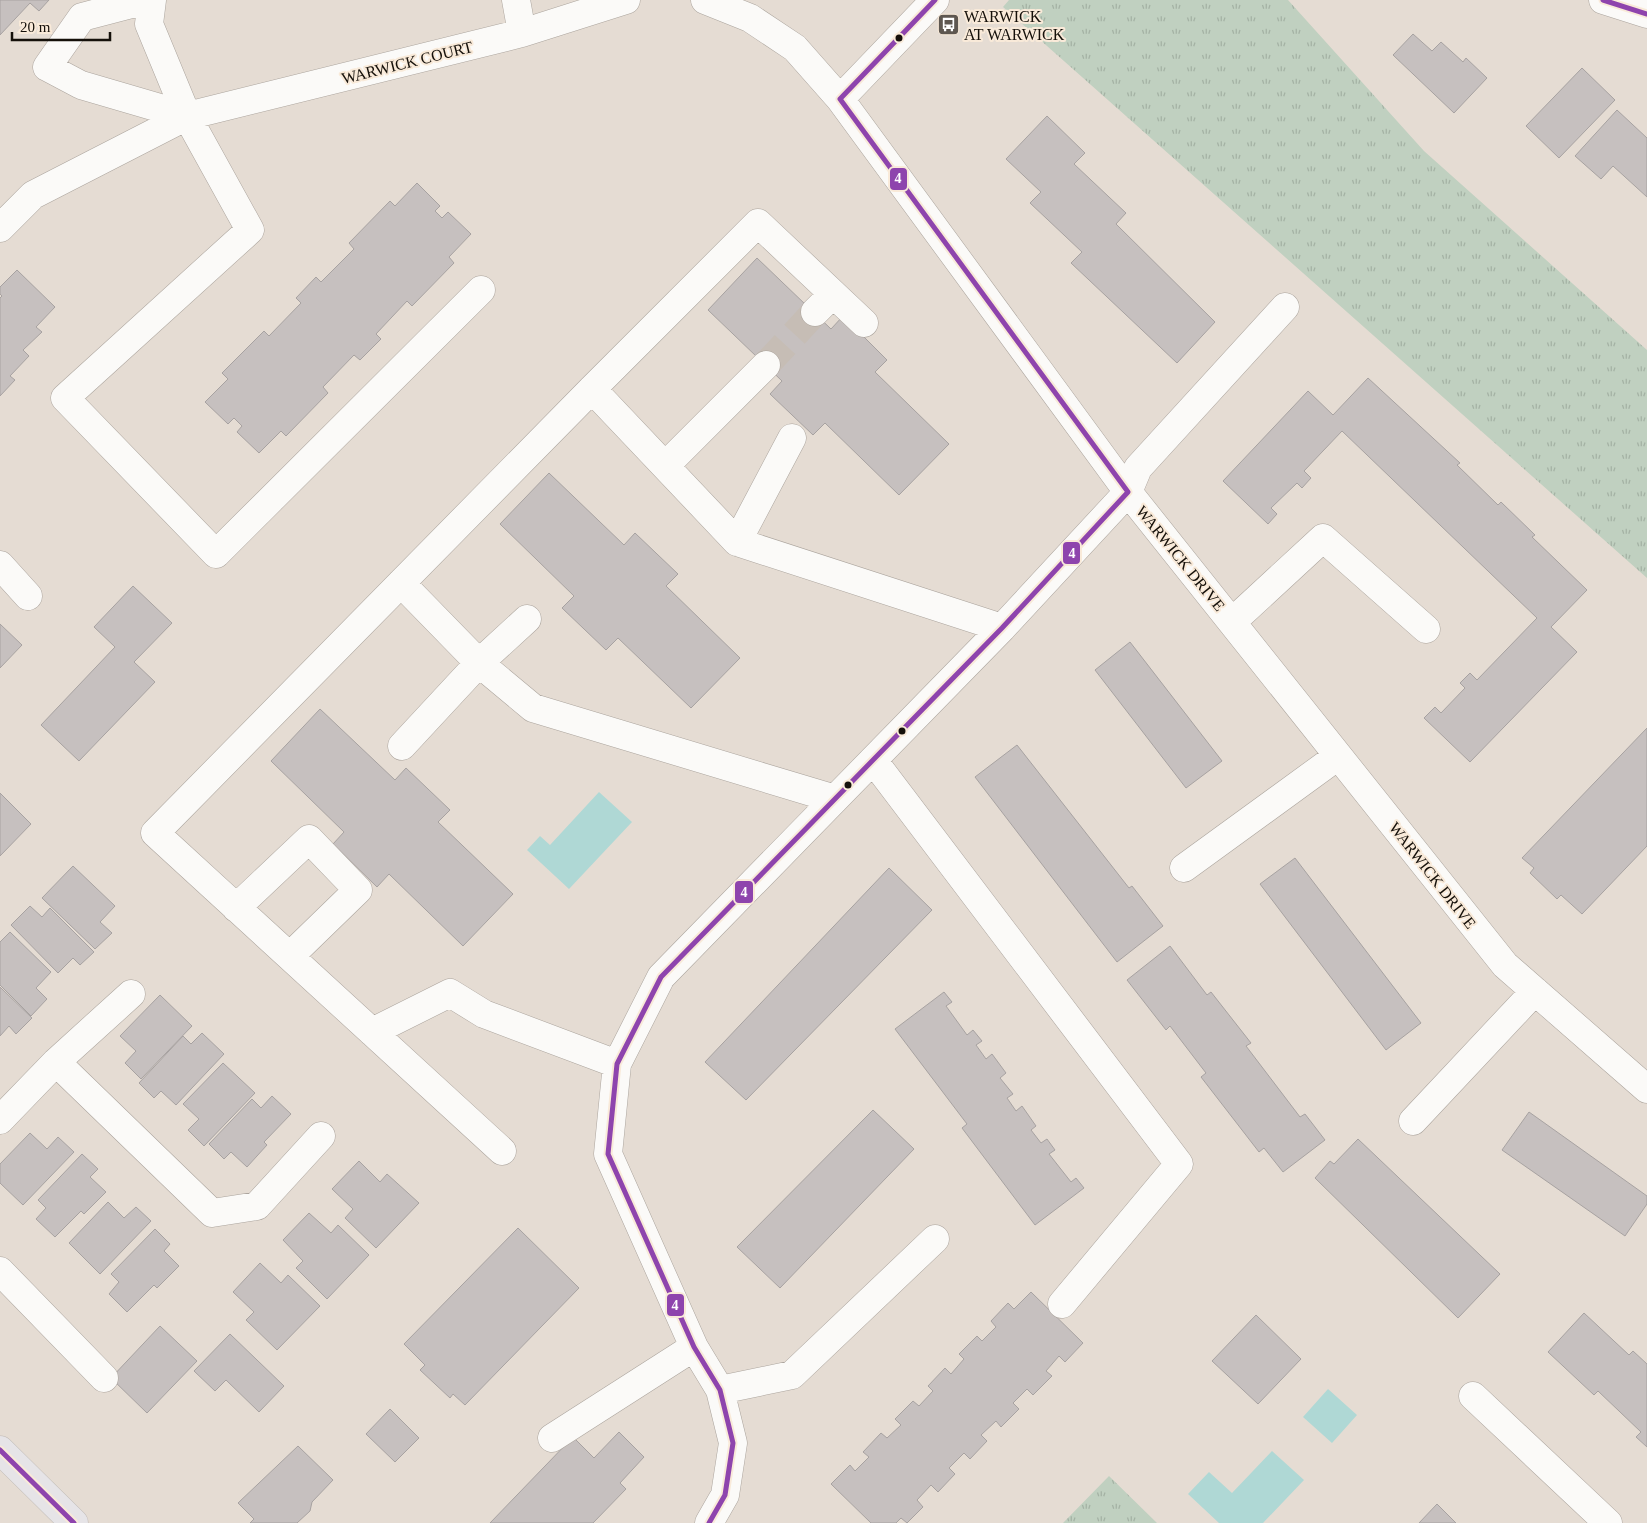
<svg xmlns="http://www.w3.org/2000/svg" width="1647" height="1523" font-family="'Times New Roman',serif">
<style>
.grass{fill:url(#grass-tufts)}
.water{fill:#afd8d5}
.building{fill:#c6c0bf;stroke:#a7a2a1}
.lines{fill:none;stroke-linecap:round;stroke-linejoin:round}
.minor-tunnel{stroke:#c6bdb5;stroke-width:28;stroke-dasharray:28 14;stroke-linecap:butt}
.minor-casing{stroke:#aba49d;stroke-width:29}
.major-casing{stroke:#beb9b5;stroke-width:29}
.minor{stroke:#fbfaf8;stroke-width:28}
.major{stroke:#e6e4e7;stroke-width:28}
.bus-1-casing{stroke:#f9ead9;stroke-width:9}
.bus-1{stroke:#8e44ad;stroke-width:5}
.bus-dot{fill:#15100a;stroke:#f9ead9;stroke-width:2}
.labels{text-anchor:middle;stroke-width:4;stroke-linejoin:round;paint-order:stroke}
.poi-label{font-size:16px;fill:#15100a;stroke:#f9ead9;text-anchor:start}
.street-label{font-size:16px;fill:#15100a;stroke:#f9ead9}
.line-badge{stroke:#f9ead9;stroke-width:2}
.badge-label{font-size:14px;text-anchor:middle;font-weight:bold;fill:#fff}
</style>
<defs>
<pattern id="grass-tufts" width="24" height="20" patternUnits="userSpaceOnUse" patternTransform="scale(1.25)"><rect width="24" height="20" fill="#c0d0c0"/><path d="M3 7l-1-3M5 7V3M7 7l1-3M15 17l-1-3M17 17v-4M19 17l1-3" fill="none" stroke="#a4b2a4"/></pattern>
</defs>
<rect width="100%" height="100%" fill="#e5dcd3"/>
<path class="grass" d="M 1009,0 L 1288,0 L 1424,151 L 1647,350 L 1647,578 L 1003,7 Z
M 1109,1476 L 1157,1523 L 1063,1523 Z"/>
<path class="water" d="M 599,792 L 632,822 L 569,889 L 527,850 L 540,836 L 550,845 Z
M 1328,1389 L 1357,1415 L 1332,1443 L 1303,1417 Z
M 1272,1451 L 1304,1480 L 1263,1523 L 1219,1523 L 1188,1494 L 1209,1472 L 1232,1493 Z"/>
<path class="building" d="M 0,0 L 49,0 L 39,11 L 30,3 L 0,35 Z
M 1413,34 L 1432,51 L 1441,42 L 1463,62 L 1466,58 L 1487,78 L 1454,113 L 1393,55 Z
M 1582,68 L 1615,100 L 1559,158 L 1526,126 Z
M 1617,110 L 1647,138 L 1647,197 L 1613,166 L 1601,179 L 1575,156 Z
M 1047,116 L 1085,153 L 1074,164 L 1126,213 L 1116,224 L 1215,322 L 1177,363 L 1071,263 L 1082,252 L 1030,203 L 1041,192 L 1006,159 Z
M 417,183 L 440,206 L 435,211 L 442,218 L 448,212 L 471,234 L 449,257 L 454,263 L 412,306 L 407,301 L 376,334 L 381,339 L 360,360 L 354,355 L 323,387 L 328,393 L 286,436 L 281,431 L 259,453 L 237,432 L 242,426 L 234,418 L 228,424 L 205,402 L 228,379 L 222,373 L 264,331 L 269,336 L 301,303 L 296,298 L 316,277 L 321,282 L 354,249 L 349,243 L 390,201 L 395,206 Z
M 757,258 L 831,329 L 843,316 L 887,360 L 875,372 L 949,444 L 899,495 L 825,423 L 813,435 L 770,394 L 782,381 L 708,310 Z
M 17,270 L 55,307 L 36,327 L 42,332 L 23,350 L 29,356 L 10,376 L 15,380 L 0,396 L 0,298 L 2,296 L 0,294 L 0,287 Z
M 1368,378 L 1460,463 L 1457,465 L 1498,505 L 1501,502 L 1535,535 L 1532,537 L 1587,590 L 1551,627 L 1577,652 L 1470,762 L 1424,718 L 1435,707 L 1441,713 L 1465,688 L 1460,683 L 1470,673 L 1477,680 L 1537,618 L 1342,431 L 1304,471 L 1311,478 L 1302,488 L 1297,483 L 1271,508 L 1277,514 L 1268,524 L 1223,481 L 1308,391 L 1333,415 Z
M 549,473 L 624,545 L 635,533 L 678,574 L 666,586 L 740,658 L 691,708 L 618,638 L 606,650 L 562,608 L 574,596 L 500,524 Z
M 133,586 L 172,623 L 134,662 L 155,682 L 79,761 L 41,725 L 115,647 L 94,627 Z
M 0,624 L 22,645 L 0,668 Z
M 1130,642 L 1222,761 L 1186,788 L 1095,670 Z
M 320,709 L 395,780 L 406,768 L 450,810 L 438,822 L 513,894 L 463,946 L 389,874 L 377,887 L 333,844 L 344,832 L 271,761 Z
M 1647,728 L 1647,846 L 1582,914 L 1561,895 L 1557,899 L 1530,873 L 1534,868 L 1522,858 Z
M 1017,745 L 1129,888 L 1132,886 L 1163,926 L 1117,962 L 975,777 Z
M 0,793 L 31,824 L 0,856 Z
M 1295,858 L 1421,1023 L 1386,1050 L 1260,884 Z
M 73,866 L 115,906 L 100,922 L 112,933 L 95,949 L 42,898 Z
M 889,868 L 932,910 L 746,1100 L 705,1062 Z
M 30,906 L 42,917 L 50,908 L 94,952 L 80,965 L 73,958 L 58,973 L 11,925 Z
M 10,932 L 51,972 L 36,988 L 47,999 L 31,1016 L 0,985 L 0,942 Z
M 1170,946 L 1207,995 L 1211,992 L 1251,1043 L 1246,1046 L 1300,1117 L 1305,1114 L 1325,1140 L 1283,1172 L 1264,1148 L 1259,1152 L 1201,1077 L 1206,1073 L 1170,1026 L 1166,1030 L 1127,980 Z
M 0,987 L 32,1018 L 16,1034 L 9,1026 L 0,1036 Z
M 944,992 L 952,1002 L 946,1006 L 967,1035 L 973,1030 L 982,1041 L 976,1045 L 986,1059 L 992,1054 L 1006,1073 L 1000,1078 L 1013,1094 L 1007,1098 L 1016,1111 L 1022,1106 L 1036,1126 L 1031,1130 L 1041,1143 L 1047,1139 L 1055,1150 L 1049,1154 L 1071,1182 L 1076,1178 L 1084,1188 L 1035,1225 L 962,1128 L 967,1124 L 895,1029 Z
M 160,995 L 192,1026 L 141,1079 L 125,1063 L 136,1051 L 120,1036 Z
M 202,1033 L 224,1054 L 176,1105 L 161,1091 L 154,1098 L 139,1083 L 183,1036 L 191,1044 Z
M 223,1063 L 255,1093 L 204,1146 L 188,1130 L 199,1119 L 183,1104 Z
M 272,1096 L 291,1114 L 264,1142 L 267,1145 L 247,1167 L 231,1152 L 224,1159 L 209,1144 L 252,1099 L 261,1108 Z
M 873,1110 L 914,1149 L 780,1288 L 737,1247 Z
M 1529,1112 L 1647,1196 L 1647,1204 L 1625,1236 L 1502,1150 Z
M 30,1133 L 47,1149 L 58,1137 L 74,1152 L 23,1205 L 0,1183 L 0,1164 Z
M 1358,1139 L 1500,1274 L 1458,1318 L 1315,1178 L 1330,1161 L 1334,1164 Z
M 82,1154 L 98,1169 L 90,1177 L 106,1192 L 84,1214 L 81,1211 L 55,1237 L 36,1219 L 46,1208 L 38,1200 Z
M 359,1161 L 380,1182 L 387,1174 L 419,1203 L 376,1248 L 345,1218 L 353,1209 L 332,1189 Z
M 108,1202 L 124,1218 L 136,1207 L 151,1221 L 100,1274 L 69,1243 Z
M 309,1213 L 331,1233 L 338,1225 L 369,1255 L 327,1299 L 296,1268 L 303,1261 L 283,1240 Z
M 518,1228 L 579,1288 L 465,1405 L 453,1394 L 450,1398 L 420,1370 L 425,1365 L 404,1344 Z
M 155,1229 L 170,1244 L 164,1251 L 179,1266 L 157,1288 L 154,1285 L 127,1312 L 109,1294 L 119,1282 L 111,1274 Z
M 260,1263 L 281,1283 L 288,1275 L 320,1306 L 277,1350 L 246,1320 L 254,1312 L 233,1292 Z
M 1031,1292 L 1083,1343 L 1065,1362 L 1059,1356 L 1046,1371 L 1052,1376 L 1033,1395 L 1027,1389 L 1013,1403 L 1019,1409 L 1001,1427 L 996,1421 L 981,1435 L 987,1441 L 970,1459 L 964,1453 L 949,1468 L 955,1474 L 938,1492 L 931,1485 L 917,1500 L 923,1507 L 907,1523 L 901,1518 L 896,1523 L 871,1523 L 831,1484 L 850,1465 L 855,1471 L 869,1457 L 863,1452 L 881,1433 L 887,1438 L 901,1425 L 895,1419 L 913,1401 L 919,1406 L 933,1391 L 928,1386 L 945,1368 L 951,1374 L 964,1359 L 959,1354 L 977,1336 L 982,1341 L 996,1327 L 991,1321 L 1008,1303 L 1014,1309 Z
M 1584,1313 L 1629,1355 L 1633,1351 L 1647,1364 L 1647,1447 L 1636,1437 L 1641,1432 L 1598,1391 L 1594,1395 L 1548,1352 Z
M 1256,1315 L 1301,1359 L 1258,1404 L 1212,1361 Z
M 160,1326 L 197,1361 L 147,1413 L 111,1378 Z
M 230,1334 L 284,1386 L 259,1412 L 226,1380 L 215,1391 L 194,1371 Z
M 390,1409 L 419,1438 L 395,1462 L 366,1434 Z
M 619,1432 L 644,1457 L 620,1483 L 626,1489 L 593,1523 L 490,1523 L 573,1437 L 594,1458 Z
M 298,1446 L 333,1480 L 312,1502 L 310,1511 L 297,1523 L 250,1523 L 254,1519 L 238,1503 Z
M 1437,1504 L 1456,1523 L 1419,1523 Z"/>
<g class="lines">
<path class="minor-tunnel" d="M 766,365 L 815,312"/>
<defs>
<path id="minor" d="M 147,0 L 82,17 L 47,67 L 81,85 L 187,116
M 152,0 L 149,24 L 187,116 L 250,230 L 65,398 L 216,554 L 481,290
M 516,0 L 522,33
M 705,0 L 750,18 L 795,48 L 840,99 L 1128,492 L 1505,965 L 1647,1089
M 1603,0 L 1647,14
M 840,99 L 935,0
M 0,228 L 33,195 L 187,116 L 522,33 L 626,0
M 815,312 L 833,294
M 592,389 L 737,542 L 1002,628
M 665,466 L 766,365
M 737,542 L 792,438
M 0,565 L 28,596
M 401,583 L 479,663 L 533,708 L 835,799
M 1232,622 L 1323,538 L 1426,629
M 402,746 L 479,663 L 527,619
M 873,760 L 1179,1164 L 1062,1304
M 1184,868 L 1338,756
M 236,908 L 309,839 L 358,890 L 290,956
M 372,1032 L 450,993 L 484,1014 L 617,1064
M 56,1062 L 212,1213 L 257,1206 L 321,1136
M 0,1120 L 56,1062 L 131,994
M 1413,1121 L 1535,991
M 502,1151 L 155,833 L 592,389 L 758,223 L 864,323
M 0,1271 L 104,1378
M 720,1390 L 792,1375 L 935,1239
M 1473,1396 L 1608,1523
M 552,1438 L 694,1347
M 709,1523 L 725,1495 L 733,1443 L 720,1390 L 694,1347 L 608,1154 L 617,1064 L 661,977 L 1002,628 L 1128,492 L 1138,468 L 1285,307"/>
<path id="major" d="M 0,1450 L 74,1523"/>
</defs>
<use href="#minor" class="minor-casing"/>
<use href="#major" class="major-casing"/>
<use href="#minor" class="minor"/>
<use href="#major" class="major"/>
<defs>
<path id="bus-1" d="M 1603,0 L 1647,14
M 0,1450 L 74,1523
M 709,1523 L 725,1495 L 733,1443 L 720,1390 L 694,1347 L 608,1154 L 617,1064 L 661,977 L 1002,628 L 1128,492 L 840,99 L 935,0"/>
</defs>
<use href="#bus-1" class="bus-1-casing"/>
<use href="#bus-1" class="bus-1"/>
</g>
<defs>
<symbol id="bus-square" viewBox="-11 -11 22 22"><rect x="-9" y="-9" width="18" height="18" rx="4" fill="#5e5750" stroke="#f9ead9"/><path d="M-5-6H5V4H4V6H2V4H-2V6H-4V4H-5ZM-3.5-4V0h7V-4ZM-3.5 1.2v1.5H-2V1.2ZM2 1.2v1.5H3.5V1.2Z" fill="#fff"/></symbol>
</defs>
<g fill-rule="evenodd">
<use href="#bus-square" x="936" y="12" width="25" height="25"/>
</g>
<g class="bus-dot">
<circle cx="899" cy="38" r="4.5"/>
<circle cx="902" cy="731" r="4.5"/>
<circle cx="848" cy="785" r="4.5"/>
</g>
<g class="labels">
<g class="poi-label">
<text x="964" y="22">WARWICK<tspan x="964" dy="18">AT WARWICK</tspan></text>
</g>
<g class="street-label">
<text transform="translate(407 62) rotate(-14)" y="6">WARWICK COURT</text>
<text transform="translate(1181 558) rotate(51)" y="6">WARWICK DRIVE</text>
<text transform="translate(1433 875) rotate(52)" y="6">WARWICK DRIVE</text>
</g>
</g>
<g class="line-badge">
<rect x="889" y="167" width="19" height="24" rx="5" fill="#8e44ad"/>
<rect x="1062" y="541" width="19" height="24" rx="5" fill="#8e44ad"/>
<rect x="734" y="880" width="20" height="24" rx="5" fill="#8e44ad"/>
<rect x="666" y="1293" width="19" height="24" rx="5" fill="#8e44ad"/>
</g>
<g class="badge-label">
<text x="898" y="183">4</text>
<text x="1072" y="558">4</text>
<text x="744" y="897">4</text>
<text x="675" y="1310">4</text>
</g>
<path d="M12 32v8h98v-8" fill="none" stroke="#15100a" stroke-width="2.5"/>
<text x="20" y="32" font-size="15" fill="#15100a" stroke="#f9ead9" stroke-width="4" paint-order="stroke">20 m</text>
</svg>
